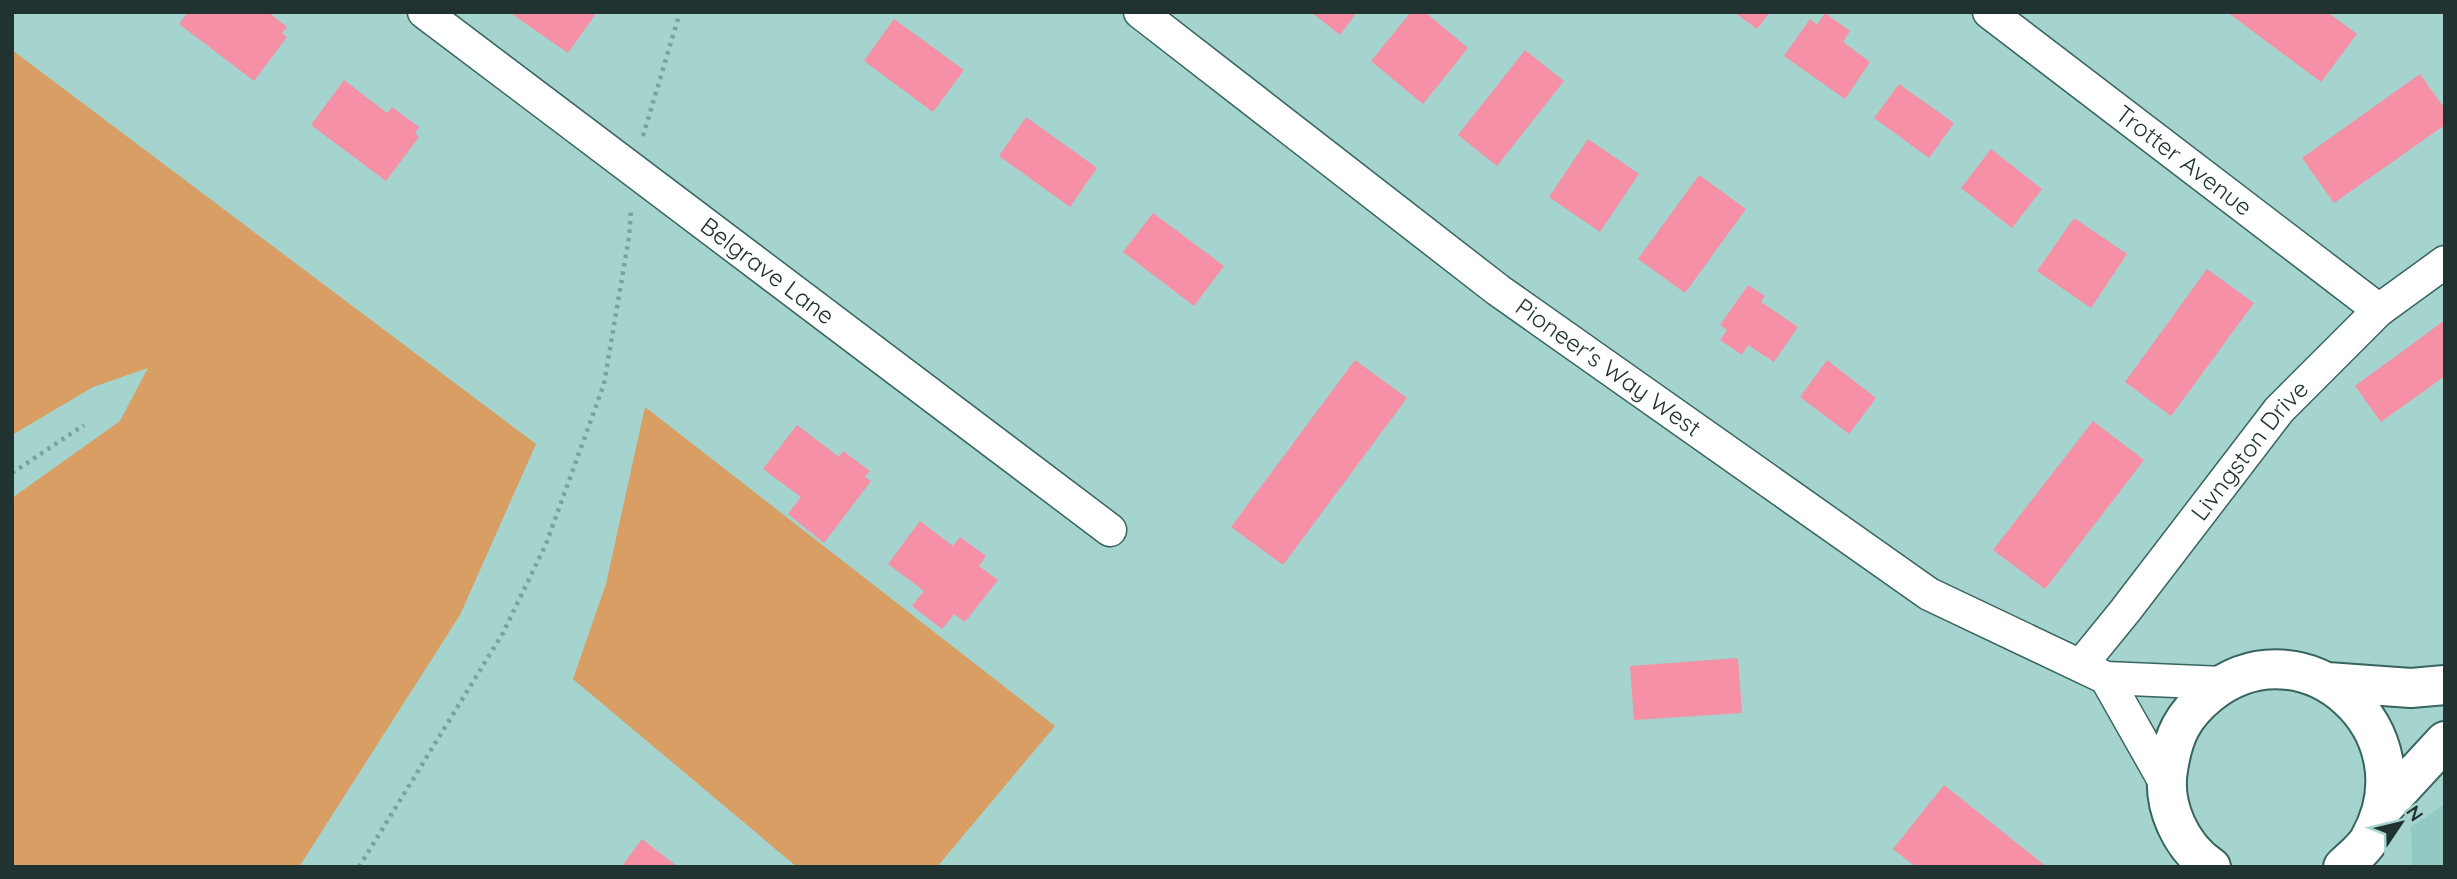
<svg xmlns="http://www.w3.org/2000/svg" width="2457" height="879" font-family="Quicksand,sans-serif">
<style>
.built{fill:#91cac2}
.green{fill:#d89e64}
.building{fill:#f590a7}
.lines{fill:none;stroke-linecap:round;stroke-linejoin:round}
.street-casing{stroke:#37645e;stroke-width:35}
.secondary-casing{stroke:#37645e;stroke-width:42}
.path{stroke:#7ba29d;stroke-width:4.5;stroke-dasharray:3.5 5;stroke-linecap:butt}
.street{stroke:#fff;stroke-width:32}
.secondary{stroke:#fff;stroke-width:38}
.labels{text-anchor:middle;stroke-width:7;stroke-linejoin:round;paint-order:stroke}
.street-label{font-size:24px;fill:#203331;stroke:#a4d4cd}
</style>
<rect width="100%" height="100%" fill="#a4d4cd"/>
<path class="built" d="M 2445,804 L 2445,867 L 2412,867 L 2411,827 Z"/>
<path class="green" d="M 12,50 L 536,444 L 460,615 L 299,867 L 12,867 L 12,498 L 120,421 L 148,368 L 93,387 L 12,435 Z
M 645,407 L 1055,726 L 937,867 L 797,867 L 573,679 L 606,584 Z"/>
<path class="building" d="M 188,12 L 268,12 L 287,27 L 282,33 L 287,37 L 254,81 L 179,24 Z
M 509,12 L 597,12 L 568,53 Z
M 1311,12 L 1357,12 L 1340,35 Z
M 1411,12 L 1425,12 L 1468,48 L 1423,104 L 1371,61 Z
M 1734,12 L 1770,12 L 1757,29 Z
M 2227,12 L 2327,12 L 2357,34 L 2321,82 Z
M 1825,13 L 1850,31 L 1843,42 L 1870,62 L 1845,99 L 1784,56 L 1810,19 L 1817,25 Z
M 894,19 L 964,70 L 933,112 L 864,61 Z
M 1525,50 L 1564,81 L 1497,166 L 1458,135 Z
M 2420,74 L 2445,109 L 2445,125 L 2334,203 L 2302,158 Z
M 344,80 L 387,113 L 392,107 L 419,127 L 415,133 L 419,137 L 386,181 L 311,125 Z
M 1899,84 L 1954,123 L 1929,158 L 1874,118 Z
M 1026,117 L 1097,168 L 1070,207 L 999,156 Z
M 1588,139 L 1639,174 L 1600,232 L 1549,197 Z
M 1991,149 L 2042,189 L 2012,228 L 1961,188 Z
M 1699,175 L 1746,209 L 1685,293 L 1638,259 Z
M 1153,213 L 1224,266 L 1194,306 L 1123,252 Z
M 2074,218 L 2127,254 L 2091,308 L 2037,271 Z
M 2207,269 L 2254,303 L 2171,416 L 2125,382 Z
M 1748,285 L 1765,296 L 1761,302 L 1798,327 L 1774,362 L 1748,345 L 1742,355 L 1720,340 L 1727,330 L 1720,325 Z
M 2445,320 L 2445,376 L 2381,422 L 2355,386 Z
M 1355,360 L 1407,398 L 1283,565 L 1231,527 Z
M 1827,360 L 1876,398 L 1849,434 L 1800,397 Z
M 2093,421 L 2144,460 L 2045,589 L 1993,550 Z
M 797,425 L 839,457 L 843,451 L 870,471 L 865,477 L 871,481 L 824,543 L 788,514 L 801,497 L 763,469 Z
M 920,521 L 953,546 L 960,537 L 986,556 L 979,566 L 998,580 L 965,622 L 954,614 L 942,629 L 912,606 L 924,591 L 888,564 Z
M 1738,658 L 1742,713 L 1634,720 L 1630,666 Z
M 1944,785 L 2047,867 L 1916,867 L 1893,849 Z
M 642,839 L 678,867 L 621,867 Z"/>
<g class="lines">
<defs>
<g id="street">
<path id="s1" d="M 424,12 L 1110,530"/>
<path id="s2" d="M 1140,12 L 1498,290 L 1929,594 L 2106,678 L 2223,683"/>
<path id="s3" d="M 1989,12 L 2379,310"/>
<path id="s4" d="M 2081,665 L 2125,611 L 2279,410 L 2379,310 L 2445,262"/>
<path d="M 2106,678 L 2166,784"/>
</g>
<path id="secondary" d="M 2327,682 L 2411,688 L 2445,685
M 2383,808 L 2445,741
M 2211,867 C 2181,847 2162,806 2168,770 C 2173,736 2182,716 2209,694 C 2303,618 2431,731 2369,840 C 2363,850 2351,859 2343,867"/>
</defs>
<use href="#street" class="street-casing"/>
<use href="#secondary" class="secondary-casing"/>
<path class="path" d="M 643,136 L 680,12
M 12,473 L 84,425
M 359,867 L 503,633 L 546,544 L 604,384 L 629,237 L 631,210"/>
<use href="#street" class="street"/>
<use href="#secondary" class="secondary"/>
</g>
<g class="labels">
<g class="street-label">
<text dy="8" stroke="none"><textPath href="#s3" startOffset="245">Trotter Avenue</textPath></text>
<text dy="8" stroke="none"><textPath href="#s1" startOffset="430">Belgrave Lane</textPath></text>
<text dy="8" stroke="none"><textPath href="#s2" startOffset="588">Pioneer's Way West</textPath></text>
<text dy="8" stroke="none"><textPath href="#s4" startOffset="273">Livngston Drive</textPath></text>
</g>
</g>
<rect width="2457" height="879" fill="none" stroke="#203331" stroke-width="28"/>
<g transform="translate(2401 823) rotate(55)" stroke="#a4d4cd" stroke-width="5" paint-order="stroke">
<path d="M0-5L12 26L0 18L-12 26Z" fill="#203331"/>
<text y="-10" font-size="19" font-weight="bold" text-anchor="middle" fill="#203331">N</text>
</g>
</svg>
